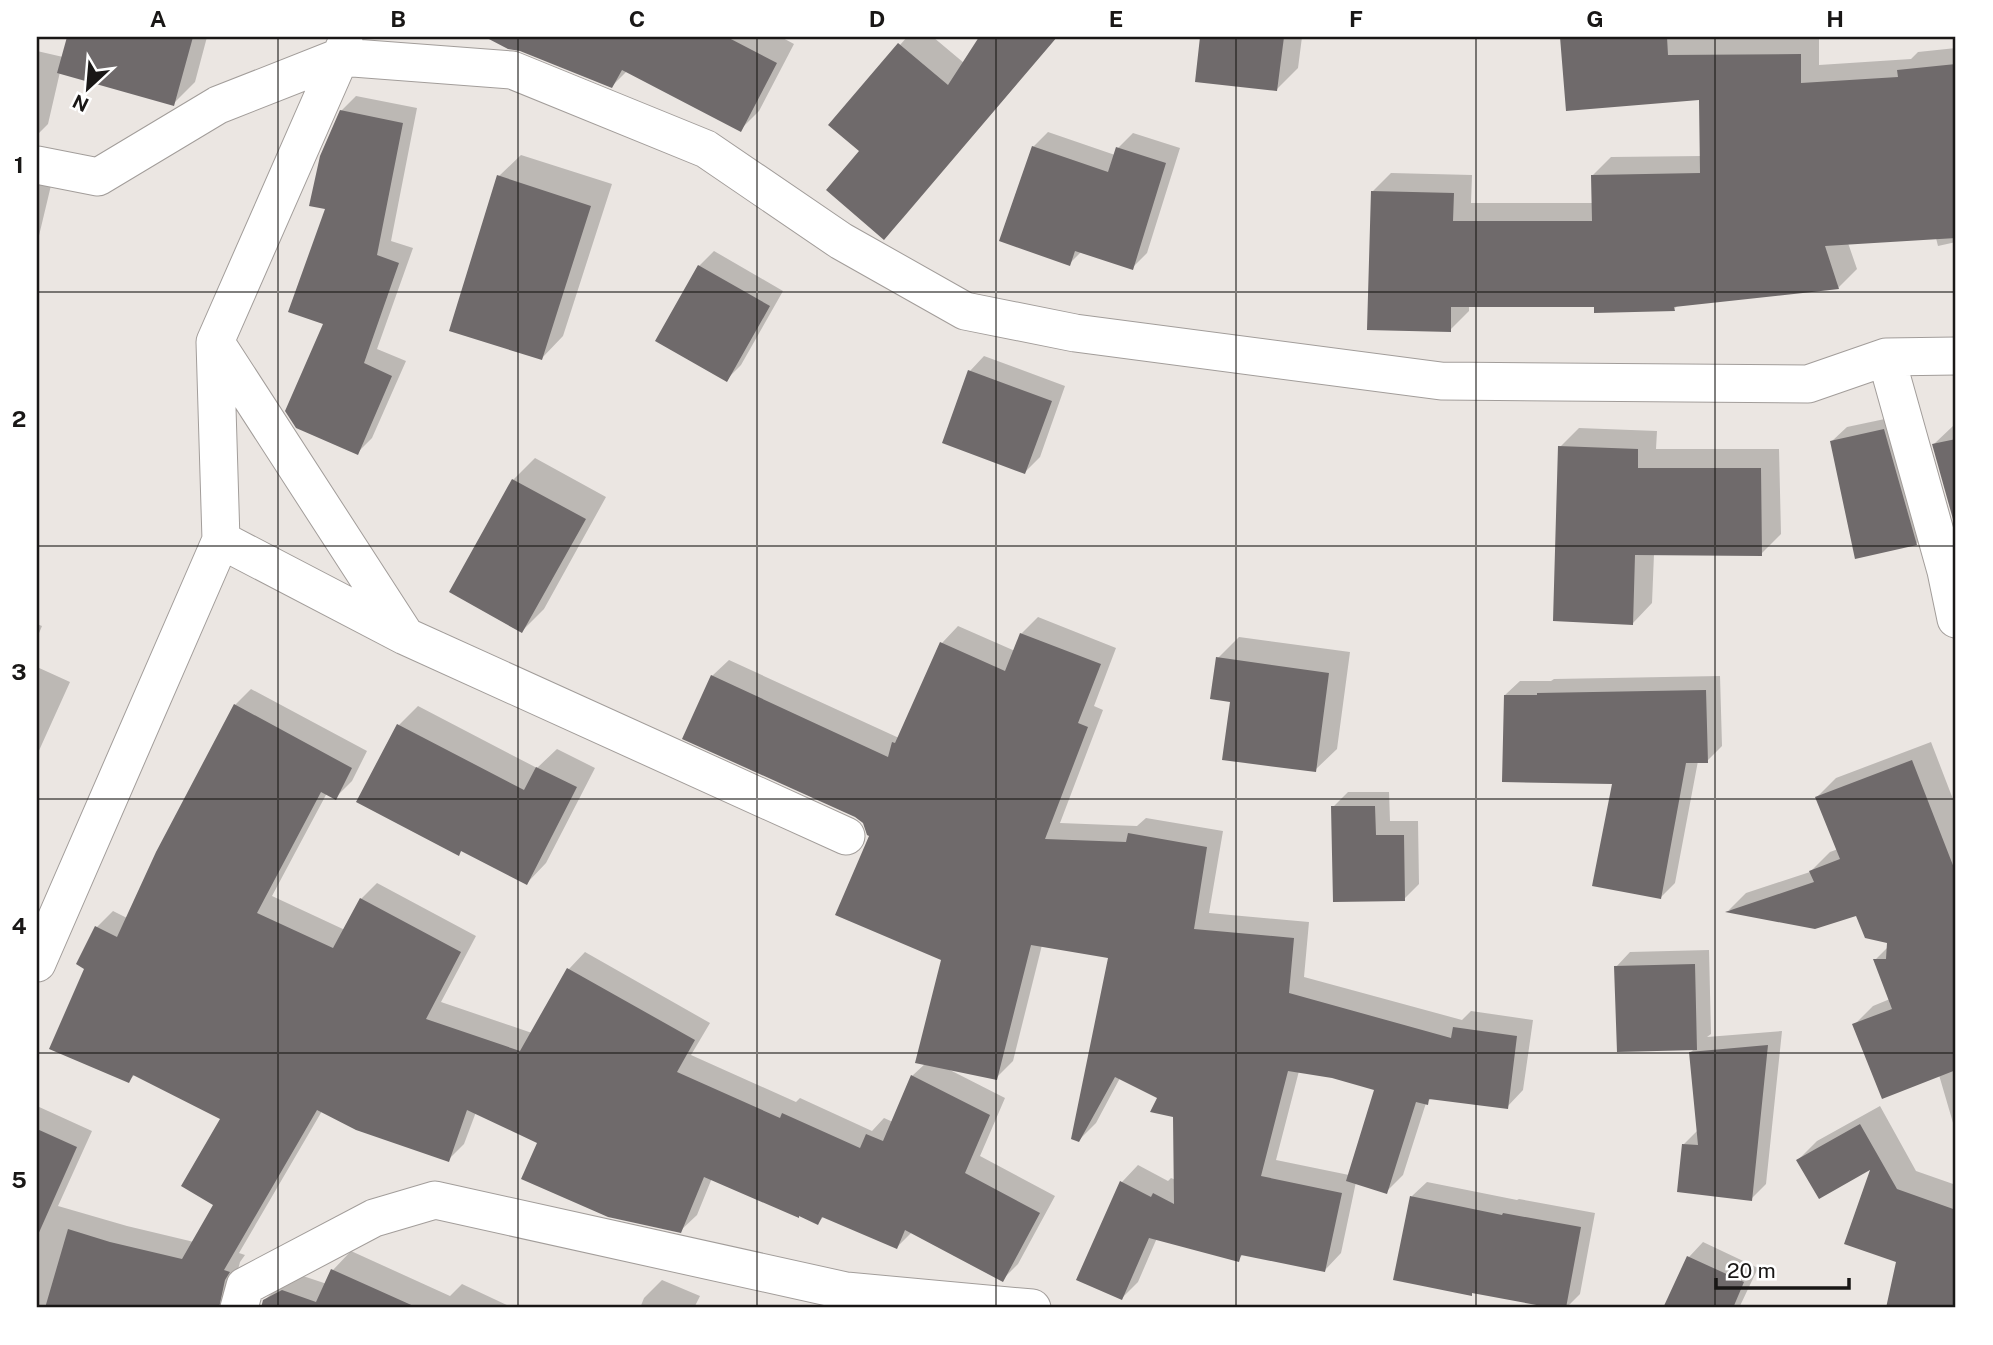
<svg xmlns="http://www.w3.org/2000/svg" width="1993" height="1345" font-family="'Public Sans',sans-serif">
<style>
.shadow{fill:#0003;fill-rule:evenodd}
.building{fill:#6f6a6b}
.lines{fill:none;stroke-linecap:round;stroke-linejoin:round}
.street-casing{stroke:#a29d9a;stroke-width:39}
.street{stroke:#fff;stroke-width:37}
.grid{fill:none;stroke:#191716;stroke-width:2;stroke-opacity:0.55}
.neatline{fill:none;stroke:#191716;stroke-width:2.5}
.grid-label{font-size:23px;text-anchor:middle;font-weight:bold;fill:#191716}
</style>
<rect width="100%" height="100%" fill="#ebe6e2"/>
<path class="shadow" d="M 68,37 L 207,37 L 195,82 L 173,104 L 60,72 L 48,124 L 39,133 L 37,139 L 37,51 L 63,57 Z
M 543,37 L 781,37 L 794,44 L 759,111 L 740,130 L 627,71 L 612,86 L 537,56 Z
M 907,37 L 933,37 L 964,63 L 981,37 L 1057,37 L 903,218 L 884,237 L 862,151 L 830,125 Z
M 1201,37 L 1302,37 L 1298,68 L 1277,89 L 1196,80 Z
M 1561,37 L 1819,37 L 1819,65 L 1911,59 L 1918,52 L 1956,48 L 1956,242 L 1938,246 L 1936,238 L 1848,243 L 1857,269 L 1838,288 L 1679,304 L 1674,309 L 1595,305 L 1469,305 L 1469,311 L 1450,330 L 1373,191 L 1391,173 L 1472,175 L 1471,203 L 1593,203 L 1592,176 L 1611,157 L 1702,156 L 1701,98 L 1568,109 Z
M 356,96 L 417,108 L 391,241 L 413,248 L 377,349 L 406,361 L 372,438 L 357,453 L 325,323 L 328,208 L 341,111 Z
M 1048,132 L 1115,155 L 1118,148 L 1133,133 L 1180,148 L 1147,253 L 1132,268 L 1081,252 L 1069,264 L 1033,147 Z
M 37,146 L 37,150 L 53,177 L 37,244 Z
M 521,155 L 612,184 L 563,336 L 542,358 L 499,176 Z
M 714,251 L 783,291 L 741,365 L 726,380 L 699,266 Z
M 984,356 L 1065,386 L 1040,457 L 1025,472 L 970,371 Z
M 1899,416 L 1931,529 L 1916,544 L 1832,441 L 1847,427 Z
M 1956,425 L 1956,523 L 1934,444 L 1953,426 Z
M 1579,428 L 1657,431 L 1656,449 L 1779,449 L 1781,534 L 1761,554 L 1654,554 L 1652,603 L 1633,623 L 1560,447 Z
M 535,458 L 606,497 L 544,609 L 522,631 L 451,591 L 513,480 Z
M 1038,617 L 1116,648 L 1094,706 L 1103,710 L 1060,823 L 1137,826 L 1146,818 L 1223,831 L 1209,913 L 1309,922 L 1304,977 L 1462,1020 L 1471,1011 L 1533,1020 L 1523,1090 L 1507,1107 L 1433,1097 L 1426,1103 L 1403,1175 L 1386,1192 L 1356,1182 L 1341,1253 L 1325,1270 L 1244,1253 L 1238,1260 L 1157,1238 L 1138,1282 L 1122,1298 L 1078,1279 L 1122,1182 L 1138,1165 L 1168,1181 L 1171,1178 L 1176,1180 L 1175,1116 L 1159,1097 L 1120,1078 L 1096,1123 L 1079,1140 L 1110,957 L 1042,945 L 1013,1061 L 996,1078 L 946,1068 L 1005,1098 L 980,1156 L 1055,1196 L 1018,1264 L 1002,1280 L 912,1232 L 897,1247 L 824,1216 L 818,1223 L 712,1178 L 697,1215 L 680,1231 L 540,1142 L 476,1112 L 464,1144 L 448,1160 L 322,1111 L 239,1253 L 245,1255 L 240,1262 L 234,1285 L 243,1308 L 37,1308 L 37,1106 L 92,1131 L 58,1206 L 127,1226 L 194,1242 L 215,1205 L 223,1118 L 135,1074 L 129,1081 L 87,968 L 97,927 L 113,911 L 127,918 L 235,705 L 251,689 L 367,751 L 352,781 L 335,798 L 327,793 L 272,896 L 345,930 L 361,899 L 377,883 L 476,936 L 441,1002 L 532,1033 L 569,969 L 585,952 L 710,1023 L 691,1055 L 796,1102 L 800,1098 L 872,1131 L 884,1118 L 893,1122 L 912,1076 L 926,1063 L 943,959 L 865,823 L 712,676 L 729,660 L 899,738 L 942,643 L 958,626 L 1015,651 L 1021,634 ZM 1299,1071 L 1332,1077 L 1376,1089 L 1349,1175 L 1276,1160 Z
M 37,624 L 42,626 L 37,638 Z
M 1239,637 L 1350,652 L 1337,749 L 1315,770 L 1232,700 L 1218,658 Z
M 37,667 L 70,682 L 37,755 Z
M 1720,676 L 1722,746 L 1707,761 L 1698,761 L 1675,883 L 1661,897 L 1614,782 L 1505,695 L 1520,681 L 1551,681 L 1554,679 Z
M 418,706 L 537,768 L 557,749 L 595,768 L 546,863 L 527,883 L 399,725 Z
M 1931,742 L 1956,807 L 1956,1133 L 1939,1075 L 1854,1025 L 1873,1006 L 1890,999 L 1875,960 L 1889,946 L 1889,941 L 1857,914 L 1815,927 L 1729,910 L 1746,893 L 1810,872 L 1830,852 L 1838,849 L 1817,797 L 1836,778 Z
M 1348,792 L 1389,792 L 1390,821 L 1418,821 L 1419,884 L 1404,899 L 1333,807 Z
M 1709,950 L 1711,1034 L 1707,1037 L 1782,1031 L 1766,1184 L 1751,1199 L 1683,1145 L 1698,1130 L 1691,1052 L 1695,1048 L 1616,967 L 1630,952 Z
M 1880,1106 L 1916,1171 L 1956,1185 L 1956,1308 L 1888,1308 L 1898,1261 L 1873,1167 L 1798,1160 L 1817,1141 Z
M 1427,1182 L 1517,1200 L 1519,1199 L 1595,1213 L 1580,1294 L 1566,1308 L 1563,1308 L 1473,1292 L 1471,1294 L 1412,1196 Z
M 1703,1242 L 1758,1268 L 1739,1308 L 1665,1308 L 1689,1257 Z
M 351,1251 L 450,1296 L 462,1284 L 513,1308 L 263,1308 L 264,1301 L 281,1284 L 300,1275 L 327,1284 L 333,1270 Z
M 662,1280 L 700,1296 L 694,1308 L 640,1308 L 644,1298 Z"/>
<path class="building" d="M 67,37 L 193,37 L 174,106 L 57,73 Z
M 485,37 L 727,37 L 777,63 L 741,132 L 622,70 L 612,88 L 520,51 L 508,49 Z
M 979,37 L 1057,37 L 884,240 L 826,190 L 859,151 L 828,125 L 898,43 L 948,85 Z
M 1200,37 L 1284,37 L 1277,91 L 1195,82 Z
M 1560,37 L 1667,37 L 1668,55 L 1801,54 L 1801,83 L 1898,77 L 1897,70 L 1956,64 L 1956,238 L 1825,246 L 1839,289 L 1674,307 L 1675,311 L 1594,313 L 1594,307 L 1451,307 L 1451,332 L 1367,330 L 1371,191 L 1454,193 L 1453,221 L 1592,221 L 1591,175 L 1700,173 L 1699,100 L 1566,111 Z
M 340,110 L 403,123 L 377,255 L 399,263 L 364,363 L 392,376 L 358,455 L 296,428 L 285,411 L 323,324 L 288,312 L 325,209 L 309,206 L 320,156 Z
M 1032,146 L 1108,172 L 1116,147 L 1166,163 L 1133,270 L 1075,251 L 1070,266 L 999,241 Z
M 497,175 L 591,206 L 542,360 L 449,331 Z
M 698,265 L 770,306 L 727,382 L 655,341 Z
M 968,370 L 1052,401 L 1025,474 L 942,443 Z
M 1884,429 L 1917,545 L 1855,559 L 1830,441 Z
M 1956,439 L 1956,530 L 1932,444 Z
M 1558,446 L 1638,449 L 1638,468 L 1761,468 L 1762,556 L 1635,555 L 1633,625 L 1553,621 Z
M 512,479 L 586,519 L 522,633 L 449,592 Z
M 1020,633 L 1101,664 L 1078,723 L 1088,727 L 1045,839 L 1126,842 L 1128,833 L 1207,847 L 1194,929 L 1294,938 L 1289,993 L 1451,1038 L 1453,1027 L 1517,1036 L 1508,1109 L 1429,1099 L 1428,1105 L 1416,1102 L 1387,1194 L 1346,1181 L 1374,1090 L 1332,1078 L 1288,1071 L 1261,1176 L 1342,1193 L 1325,1272 L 1241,1255 L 1239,1262 L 1149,1238 L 1122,1300 L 1076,1280 L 1120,1181 L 1151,1197 L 1153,1193 L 1174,1204 L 1173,1117 L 1150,1112 L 1157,1098 L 1115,1077 L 1079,1142 L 1071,1139 L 1108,958 L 1031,945 L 997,1080 L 915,1063 L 941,960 L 835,915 L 869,836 L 867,835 L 863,823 L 855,817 L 682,739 L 711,675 L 888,757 L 892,742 L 895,743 L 940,642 L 1005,671 Z
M 1216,657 L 1329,673 L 1316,772 L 1222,760 L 1230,702 L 1210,699 Z
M 1706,690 L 1708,763 L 1686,763 L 1661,899 L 1592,886 L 1612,784 L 1502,782 L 1504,695 L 1537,695 L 1537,693 Z
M 234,704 L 352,768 L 336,800 L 321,792 L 257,913 L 333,948 L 360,898 L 461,952 L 426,1019 L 520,1051 L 567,968 L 695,1040 L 677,1072 L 780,1118 L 782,1113 L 860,1148 L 866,1134 L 883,1141 L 911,1075 L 990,1115 L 965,1173 L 1040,1213 L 1003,1282 L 905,1230 L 897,1249 L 822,1217 L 818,1225 L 799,1216 L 799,1218 L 704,1177 L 681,1233 L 608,1217 L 521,1179 L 537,1143 L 467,1110 L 449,1162 L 356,1130 L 317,1110 L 224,1270 L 230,1272 L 225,1280 L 219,1308 L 45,1308 L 68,1229 L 110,1242 L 182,1259 L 213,1205 L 181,1186 L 220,1119 L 133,1075 L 129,1083 L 49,1049 L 84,969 L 76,964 L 95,926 L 117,937 L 156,852 Z
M 397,724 L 524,790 L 536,767 L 577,787 L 527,885 L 461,851 L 459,856 L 356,802 Z
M 1912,760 L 1956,873 L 1956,1070 L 1882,1099 L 1852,1024 L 1892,1009 L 1873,959 L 1886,959 L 1887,943 L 1865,938 L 1856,916 L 1815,929 L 1725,912 L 1814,882 L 1809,871 L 1840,859 L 1815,797 Z
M 1331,806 L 1375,806 L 1376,835 L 1404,835 L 1405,901 L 1333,902 Z
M 1695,964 L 1697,1050 L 1617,1052 L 1614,966 Z
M 1768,1045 L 1752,1201 L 1677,1192 L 1682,1144 L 1698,1145 L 1689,1052 Z
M 1860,1124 L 1897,1189 L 1956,1210 L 1956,1308 L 1886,1308 L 1896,1262 L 1844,1244 L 1870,1170 L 1819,1199 L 1796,1160 Z
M 37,1129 L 77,1147 L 37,1237 Z
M 1410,1196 L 1502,1215 L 1503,1213 L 1581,1227 L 1566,1308 L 1553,1308 L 1472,1293 L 1472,1296 L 1393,1280 Z
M 1687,1256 L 1744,1282 L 1733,1308 L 1663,1308 Z
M 331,1269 L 418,1308 L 261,1308 L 263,1300 L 282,1290 L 316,1302 Z"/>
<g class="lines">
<defs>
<path id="street" d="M 37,165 L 98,177 L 218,105 L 340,57 L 512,70 L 706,149 L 841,241 L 965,311 L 1075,333 L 1441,381 L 1808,384 L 1886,357 L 1956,356
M 216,343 L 405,635
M 1886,357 L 1946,571 L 1956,619
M 221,540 L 405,636 L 846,836
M 37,963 L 221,540 L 215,342 L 345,46
M 239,1308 L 245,1286 L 374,1218 L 435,1200 L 846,1291 L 1032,1308"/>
</defs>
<use href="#street" class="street-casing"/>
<use href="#street" class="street"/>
</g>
<path class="grid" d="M 278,37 L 278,1308M 518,37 L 518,1308M 757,37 L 757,1308M 996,37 L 996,1308M 1236,37 L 1236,1308M 1476,37 L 1476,1308M 1715,37 L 1715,1308M 37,292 L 1956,292M 37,546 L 1956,546M 37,799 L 1956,799M 37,1053 L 1956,1053"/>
<rect width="1993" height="1345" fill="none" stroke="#ffffff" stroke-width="77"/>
<g transform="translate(88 88) rotate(206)" stroke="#ffffff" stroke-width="5" paint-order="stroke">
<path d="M0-5L12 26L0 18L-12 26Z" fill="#191716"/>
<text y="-10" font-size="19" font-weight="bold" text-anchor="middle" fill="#191716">N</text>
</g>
<path d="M1716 1278v10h133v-10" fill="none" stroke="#191716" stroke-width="3.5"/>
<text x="1727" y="1278" font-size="21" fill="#191716" stroke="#ffffff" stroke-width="5" paint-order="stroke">20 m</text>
<rect x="38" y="38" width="1916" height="1268" class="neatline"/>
<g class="grid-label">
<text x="158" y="27">A</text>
<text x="398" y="27">B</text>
<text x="637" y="27">C</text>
<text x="877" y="27">D</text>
<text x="1116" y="27">E</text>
<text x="1356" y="27">F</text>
<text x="1595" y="27">G</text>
<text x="1835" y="27">H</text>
<text x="19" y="173">1</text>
<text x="19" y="427">2</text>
<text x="19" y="680">3</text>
<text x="19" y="934">4</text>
<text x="19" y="1188">5</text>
</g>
</svg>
